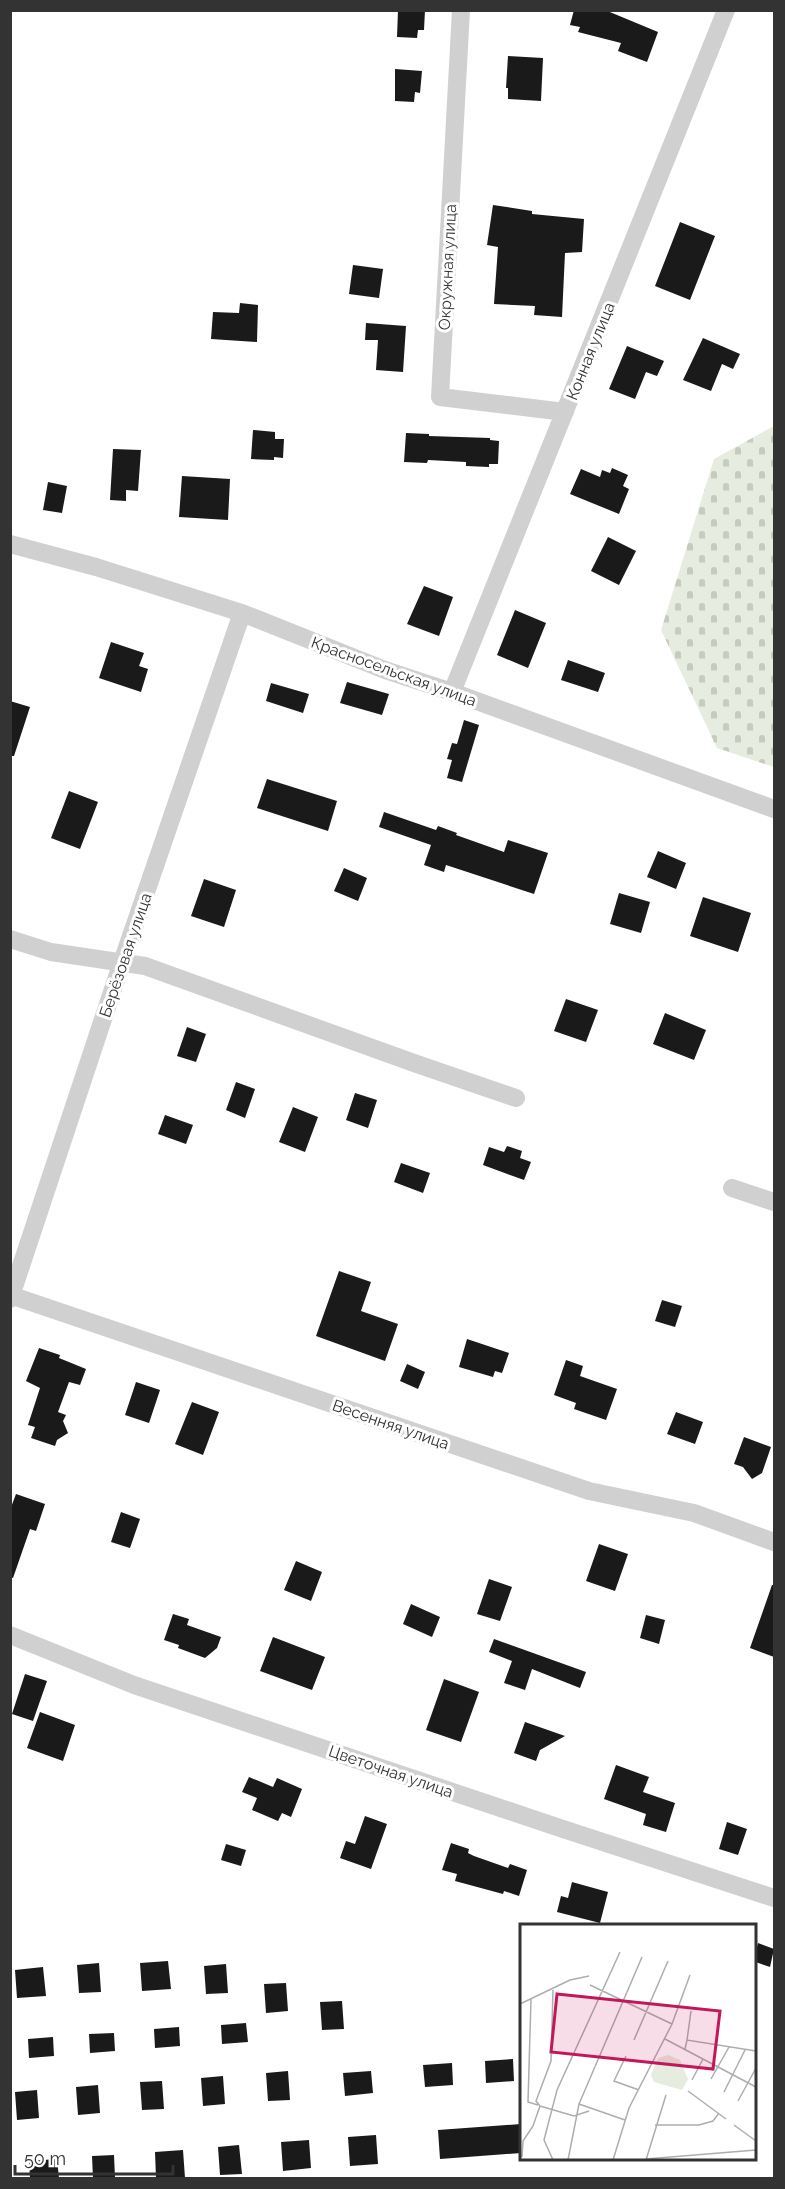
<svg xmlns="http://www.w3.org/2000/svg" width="785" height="2189" font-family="Raleway,sans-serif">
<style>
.cemetery{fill:url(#cemetery-stones)}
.building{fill:#1a1a1a}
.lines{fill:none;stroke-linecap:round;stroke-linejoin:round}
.street{stroke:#d0d0d0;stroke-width:18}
.labels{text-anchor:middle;stroke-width:6;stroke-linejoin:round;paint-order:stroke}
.street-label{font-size:16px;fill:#333;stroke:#fff}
.inset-road{fill:none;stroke:#adadad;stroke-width:1.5}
.view{fill:#c2185b;fill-opacity:0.15;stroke:#c2185b;stroke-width:3}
.inset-edge{fill:none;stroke:#333;stroke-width:3}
</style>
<defs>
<pattern id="cemetery-stones" width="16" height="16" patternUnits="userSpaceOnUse" patternTransform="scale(1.5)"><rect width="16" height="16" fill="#e6ecdf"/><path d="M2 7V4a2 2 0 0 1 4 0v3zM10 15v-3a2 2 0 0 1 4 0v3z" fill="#c6cbc0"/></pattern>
</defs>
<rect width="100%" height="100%" fill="#fff"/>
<path class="cemetery" d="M 774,426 L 774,767 L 717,748 L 661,630 L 714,459 Z"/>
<path class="building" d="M 398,10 L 425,10 L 424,30 L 418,30 L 417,38 L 397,37 Z
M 574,10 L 605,10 L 658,32 L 647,62 L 618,51 L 621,43 L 578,32 L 580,27 L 570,25 Z
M 508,56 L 543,58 L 541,101 L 508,99 L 508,88 L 506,88 Z
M 395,69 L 422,71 L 420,93 L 415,92 L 414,102 L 395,101 Z
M 493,205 L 532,211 L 532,214 L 584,219 L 582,252 L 565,253 L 562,317 L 534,315 L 535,306 L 494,304 L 498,247 L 487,245 Z
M 680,222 L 715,236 L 690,300 L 655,286 Z
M 353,265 L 383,269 L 379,298 L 349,294 Z
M 240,303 L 258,305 L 257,342 L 211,339 L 213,312 L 239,313 Z
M 366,323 L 406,326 L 403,372 L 376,370 L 378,340 L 365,340 Z
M 703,338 L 740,354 L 733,369 L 722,364 L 711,391 L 683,380 Z
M 627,346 L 664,361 L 657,376 L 646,372 L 635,399 L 609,389 Z
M 253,430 L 275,432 L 275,439 L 284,439 L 283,458 L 274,457 L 274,460 L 251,459 Z
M 406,433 L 429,434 L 429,436 L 490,438 L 490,440 L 499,441 L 498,464 L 489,464 L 489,467 L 466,466 L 466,462 L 428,460 L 427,463 L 404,462 Z
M 113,449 L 141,450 L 138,491 L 126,490 L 126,501 L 110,500 Z
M 612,468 L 628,475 L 623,486 L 629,489 L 619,514 L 570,494 L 581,469 L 600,477 L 602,470 L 610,473 Z
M 182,476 L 230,479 L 228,520 L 179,517 Z
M 48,482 L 67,486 L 62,513 L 43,510 Z
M 608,537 L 636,551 L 619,585 L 591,571 Z
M 424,586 L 453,597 L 439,636 L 407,624 Z
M 515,610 L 546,623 L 528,668 L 497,655 Z
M 111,642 L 144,653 L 139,666 L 148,669 L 141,692 L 99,678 Z
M 568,660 L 605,673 L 598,692 L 561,680 Z
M 347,682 L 389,694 L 382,715 L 340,703 Z
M 271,683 L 309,694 L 303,713 L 266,701 Z
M 10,701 L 30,707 L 14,756 L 10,756 Z
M 464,720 L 479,725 L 462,782 L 447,778 L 452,760 L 447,759 L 452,743 L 457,744 Z
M 267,779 L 337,801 L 328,831 L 257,808 Z
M 69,791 L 98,802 L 80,849 L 51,838 Z
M 384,812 L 436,830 L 438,826 L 457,833 L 456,835 L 504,852 L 508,840 L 548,853 L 534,894 L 446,865 L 444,872 L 424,865 L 431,845 L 379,827 Z
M 658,851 L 686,863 L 676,889 L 647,877 Z
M 344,868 L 367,878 L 358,901 L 334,891 Z
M 204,879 L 236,890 L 224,927 L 191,916 Z
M 619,893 L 650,902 L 641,933 L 610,924 Z
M 703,897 L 751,913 L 738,952 L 690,936 Z
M 566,999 L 598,1010 L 586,1042 L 554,1031 Z
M 665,1013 L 706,1030 L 694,1060 L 653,1044 Z
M 187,1027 L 206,1034 L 196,1062 L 177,1056 Z
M 236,1082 L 255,1089 L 245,1118 L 226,1110 Z
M 355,1093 L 377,1100 L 368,1128 L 346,1120 Z
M 293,1107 L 318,1117 L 305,1152 L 279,1142 Z
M 165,1115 L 193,1125 L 186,1144 L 158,1134 Z
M 507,1146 L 522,1151 L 520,1158 L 531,1162 L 524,1180 L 483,1165 L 489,1147 L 504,1152 Z
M 401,1163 L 430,1173 L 423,1193 L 394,1182 Z
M 339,1271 L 371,1282 L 361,1311 L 398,1324 L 385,1361 L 316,1336 Z
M 662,1300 L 682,1306 L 675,1327 L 655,1321 Z
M 467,1339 L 509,1353 L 502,1373 L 495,1371 L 493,1377 L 459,1367 Z
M 39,1348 L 60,1355 L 59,1358 L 86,1369 L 80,1385 L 69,1382 L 58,1412 L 66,1415 L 63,1421 L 68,1433 L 57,1440 L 55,1446 L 31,1438 L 35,1427 L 28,1425 L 40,1388 L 26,1381 Z
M 566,1360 L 583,1366 L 580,1376 L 617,1389 L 606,1420 L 574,1409 L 576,1403 L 554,1395 Z
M 407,1364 L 425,1372 L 418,1389 L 400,1381 Z
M 136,1382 L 160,1390 L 149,1423 L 125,1415 Z
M 192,1402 L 219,1412 L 203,1455 L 175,1444 Z
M 676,1412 L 703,1422 L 695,1444 L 667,1434 Z
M 744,1437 L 771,1447 L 762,1473 L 752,1479 L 743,1467 L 734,1464 Z
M 16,1494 L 45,1504 L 36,1531 L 30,1529 L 13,1578 L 10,1577 L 10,1510 Z
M 121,1512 L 140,1519 L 130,1548 L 111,1542 Z
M 599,1544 L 628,1554 L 615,1591 L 586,1581 Z
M 296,1561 L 322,1572 L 311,1601 L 284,1590 Z
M 489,1579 L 512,1587 L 500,1621 L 477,1614 Z
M 772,1585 L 774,1585 L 774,1657 L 750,1648 Z
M 411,1604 L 440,1617 L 432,1637 L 403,1624 Z
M 173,1614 L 189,1619 L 187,1625 L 221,1637 L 217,1648 L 205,1658 L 178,1648 L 179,1645 L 164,1640 Z
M 646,1615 L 665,1620 L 659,1644 L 640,1638 Z
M 273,1637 L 325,1657 L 312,1690 L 260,1671 Z
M 494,1639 L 586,1672 L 580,1688 L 532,1669 L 525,1690 L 504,1683 L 512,1661 L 489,1652 Z
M 25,1674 L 47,1681 L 33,1721 L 12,1714 Z
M 444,1679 L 479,1692 L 461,1742 L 426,1730 Z
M 40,1712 L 75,1725 L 63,1761 L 27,1748 Z
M 525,1722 L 565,1736 L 540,1750 L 536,1761 L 514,1753 Z
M 616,1765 L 649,1777 L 643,1792 L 675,1803 L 666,1832 L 643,1825 L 646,1814 L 604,1799 Z
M 249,1777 L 273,1787 L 277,1778 L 302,1789 L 291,1817 L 282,1813 L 278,1821 L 252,1810 L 257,1798 L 242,1792 Z
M 365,1816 L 387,1824 L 371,1869 L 340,1858 L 346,1841 L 355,1844 Z
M 727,1822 L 747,1829 L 738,1855 L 719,1849 Z
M 451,1843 L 469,1849 L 468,1853 L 474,1856 L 508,1868 L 510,1864 L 527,1870 L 519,1896 L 504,1891 L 503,1894 L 455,1881 L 457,1874 L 442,1870 Z
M 226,1844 L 246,1850 L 241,1866 L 221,1860 Z
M 572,1882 L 608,1892 L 600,1923 L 557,1912 L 561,1896 L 568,1898 Z
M 758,1943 L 774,1949 L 770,1967 L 753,1961 Z
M 168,1961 L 171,1989 L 142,1991 L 140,1963 Z
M 99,1963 L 101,1992 L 79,1993 L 77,1965 Z
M 226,1964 L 228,1993 L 206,1994 L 204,1966 Z
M 43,1967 L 46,1996 L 17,1998 L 15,1970 Z
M 286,1983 L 288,2011 L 266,2013 L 264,1984 Z
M 342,2001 L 344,2029 L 322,2030 L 320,2002 Z
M 246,2023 L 248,2042 L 222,2044 L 221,2025 Z
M 179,2027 L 180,2046 L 155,2048 L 154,2029 Z
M 114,2033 L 115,2051 L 90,2053 L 89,2034 Z
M 53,2037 L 54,2056 L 29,2058 L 28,2039 Z
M 513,2059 L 514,2081 L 486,2083 L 485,2061 Z
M 452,2063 L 453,2085 L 425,2087 L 423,2065 Z
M 288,2071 L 290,2100 L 268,2101 L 266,2073 Z
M 371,2071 L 373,2093 L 345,2096 L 343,2073 Z
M 223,2076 L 225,2104 L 203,2106 L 201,2078 Z
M 162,2081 L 164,2109 L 142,2110 L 140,2082 Z
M 98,2085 L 100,2113 L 78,2115 L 76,2087 Z
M 37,2090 L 39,2118 L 17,2120 L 15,2092 Z
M 521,2124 L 521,2153 L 440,2159 L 438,2130 Z
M 376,2135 L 378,2164 L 350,2166 L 348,2137 Z
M 309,2140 L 311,2168 L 283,2171 L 281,2142 Z
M 239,2145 L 242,2174 L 220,2175 L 218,2147 Z
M 183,2150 L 185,2178 L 156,2178 L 155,2152 Z
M 114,2155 L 115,2178 L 93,2178 L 92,2156 Z
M 57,2159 L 59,2178 L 30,2178 L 29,2161 Z"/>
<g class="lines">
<path class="street" d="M 461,10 L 440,397 L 565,412
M 10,544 L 96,567 L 242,613 L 385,670 L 452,692 L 774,809
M 452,692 L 726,10
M 10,939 L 51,952 L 145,966 L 414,1063 L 516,1098
M 732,1188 L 774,1202
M 10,1295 L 589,1491 L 694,1513 L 774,1542
M 10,1299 L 122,962 L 242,613
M 10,1635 L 134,1685 L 560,1828 L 774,1898"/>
</g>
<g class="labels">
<g class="street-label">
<text transform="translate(447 267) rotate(-87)" y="6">Окружная улица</text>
<text transform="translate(590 351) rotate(-68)" y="6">Конная улица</text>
<text transform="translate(394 671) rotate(20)" y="6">Красносельская улица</text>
<text transform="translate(125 955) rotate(-71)" y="6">Берёзовая улица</text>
<text transform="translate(391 1424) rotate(19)" y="6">Весенняя улица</text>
<text transform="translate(391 1771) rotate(19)" y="6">Цветочная улица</text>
</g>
</g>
<g transform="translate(520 1924)">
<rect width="236" height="236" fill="#fff"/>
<path d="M 148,131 L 160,136 L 168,155 L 162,166 L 134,158 L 131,151 L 138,134 Z" fill="#e6ecdf"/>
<path class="inset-road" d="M 70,61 L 152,100M 11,75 L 8,178 L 18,181M 0,80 L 50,56 L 69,52M 145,115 L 236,163M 114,116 L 148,37M 167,116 L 171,87M 165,125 L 167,116 L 236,127M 106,132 L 94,157 L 119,166M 191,155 L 209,123M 172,156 L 183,135M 168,167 L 206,195M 204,168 L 225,126M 218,177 L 236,144M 20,182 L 54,192 L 69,187M 105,196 L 59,180 L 122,33M 135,201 L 179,201 L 193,197 L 199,189M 214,201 L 236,217M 2,233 L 3,217 L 13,202 L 20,182 L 16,177 L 31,137 L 33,66M 126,235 L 236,226M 33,236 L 24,216 L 37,166 L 100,28M 48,236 L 59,180M 93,236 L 109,184 L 152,100 L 170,51M 126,236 L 146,171"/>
<path class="view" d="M 37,70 L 200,87 L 193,145 L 31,128 Z"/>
<rect width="236" height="236" class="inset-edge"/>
</g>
<rect width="785" height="2189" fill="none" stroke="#333333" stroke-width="24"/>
<path d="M15 2165v9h158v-9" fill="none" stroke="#333333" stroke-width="3"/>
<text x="24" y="2165" font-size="18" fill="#333333" stroke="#ffffff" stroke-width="4.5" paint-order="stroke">50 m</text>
</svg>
